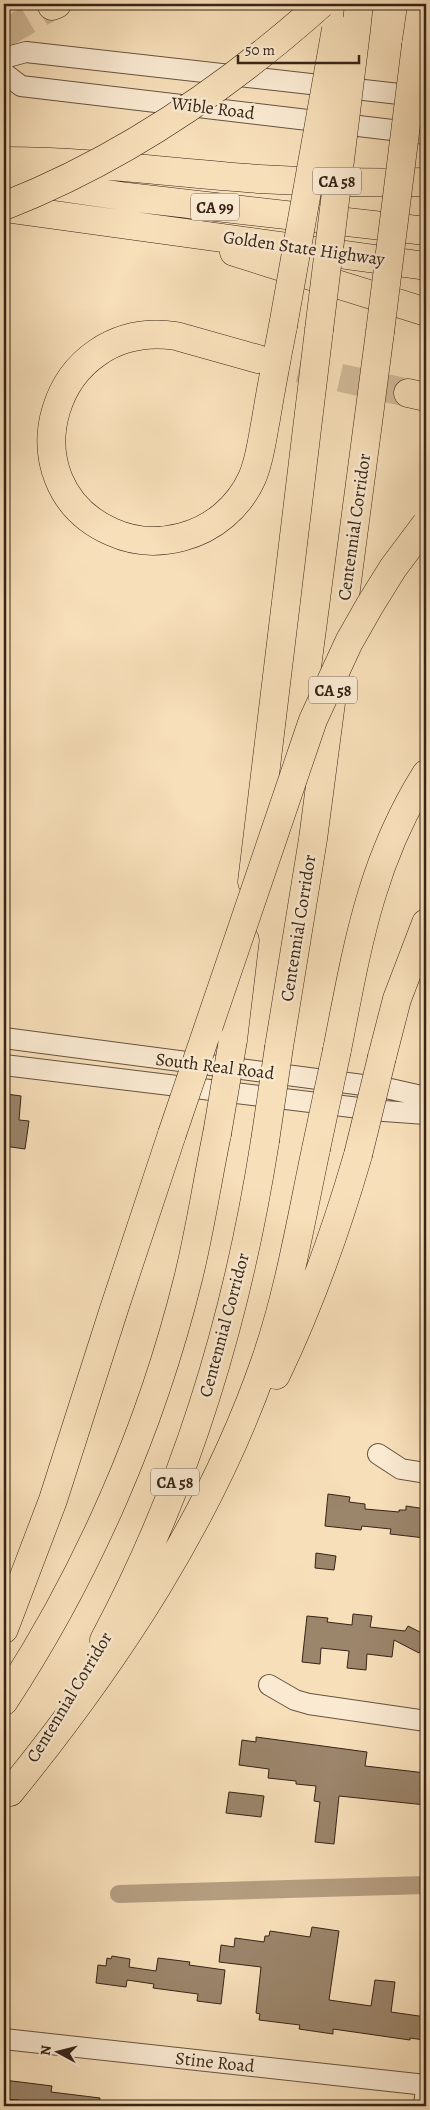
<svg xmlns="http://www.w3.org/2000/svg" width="430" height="2110" font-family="Alegreya,serif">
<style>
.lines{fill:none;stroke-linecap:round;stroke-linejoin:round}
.canal{stroke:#b69f82;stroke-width:18}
.building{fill:#9b856b;stroke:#372417}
.highway-tunnel{stroke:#d1ba99;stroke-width:28;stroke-dasharray:28 14;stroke-linecap:butt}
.minor-casing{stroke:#675340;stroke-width:22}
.highway-casing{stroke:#372417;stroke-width:29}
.minor{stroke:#faead2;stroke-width:20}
.highway{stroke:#f7dfb9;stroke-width:28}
.highway-bridge-casing{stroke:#372417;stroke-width:29;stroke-linecap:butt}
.highway-bridge{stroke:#f7dfb9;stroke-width:28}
.labels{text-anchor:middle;stroke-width:5;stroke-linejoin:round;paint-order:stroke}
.shield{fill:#faead2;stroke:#725f4f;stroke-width:1}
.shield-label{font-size:16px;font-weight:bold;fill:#372417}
.street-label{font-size:18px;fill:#372417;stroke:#faead2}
</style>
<rect width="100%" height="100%" fill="#f7dfb9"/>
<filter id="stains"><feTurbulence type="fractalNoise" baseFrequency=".004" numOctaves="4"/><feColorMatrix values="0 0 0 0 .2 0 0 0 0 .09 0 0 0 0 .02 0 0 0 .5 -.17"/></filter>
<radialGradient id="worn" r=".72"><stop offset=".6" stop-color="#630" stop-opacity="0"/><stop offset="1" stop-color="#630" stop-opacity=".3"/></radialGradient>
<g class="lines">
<path class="canal" d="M 119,1894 L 426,1885"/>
</g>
<path class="building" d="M 6,1094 L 21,1096 L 19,1120 L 29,1121 L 25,1149 L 4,1146 Z
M 328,1494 L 350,1497 L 349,1502 L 365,1504 L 365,1509 L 399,1512 L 399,1510 L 406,1510 L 406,1506 L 426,1509 L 425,1538 L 390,1534 L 391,1529 L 362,1526 L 361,1530 L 325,1526 Z
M 316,1553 L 336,1556 L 334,1570 L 315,1568 Z
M 353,1614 L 372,1616 L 370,1627 L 405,1631 L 408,1626 L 426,1635 L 426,1639 L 419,1653 L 394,1640 L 392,1657 L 367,1654 L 366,1670 L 347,1668 L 349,1651 L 321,1648 L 320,1664 L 302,1662 L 307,1616 L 328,1618 L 327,1622 L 352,1625 Z
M 256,1737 L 367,1752 L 365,1766 L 426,1773 L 426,1805 L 339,1796 L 334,1844 L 315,1842 L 320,1802 L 314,1801 L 316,1786 L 296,1784 L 296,1781 L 268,1778 L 269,1769 L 239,1765 L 242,1740 L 256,1742 Z
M 229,1792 L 264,1796 L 261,1817 L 226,1813 Z
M 312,1927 L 339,1931 L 329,2000 L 371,2006 L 375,1980 L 395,1982 L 391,2012 L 426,2017 L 424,2040 L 410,2038 L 410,2040 L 333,2029 L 333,2034 L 299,2029 L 300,2025 L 259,2020 L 260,2014 L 256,2013 L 261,1967 L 219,1962 L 221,1945 L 234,1947 L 235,1938 L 264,1942 L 265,1936 L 269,1936 L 270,1931 L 310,1937 Z
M 112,1956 L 130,1959 L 129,1967 L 156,1971 L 158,1958 L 190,1962 L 189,1965 L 225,1970 L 221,2004 L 197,2001 L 198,1994 L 153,1988 L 154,1984 L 127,1980 L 126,1987 L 96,1983 L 98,1965 L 106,1966 L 107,1958 L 111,1959 Z
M 4,2080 L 52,2086 L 51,2092 L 100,2098 L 99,2106 L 17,2106 L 18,2100 L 4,2099 Z"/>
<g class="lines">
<path class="highway-tunnel" d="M 4,34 L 52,6
M 258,359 L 408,393"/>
<defs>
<path id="minor" d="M 4,58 L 26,52 L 426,97
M 4,73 L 21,86 L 426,134
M 4,1038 L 386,1088 L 426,1097
M 4,1065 L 384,1111 L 426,1114
M 378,1454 L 401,1469 L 426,1473
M 269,1685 L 295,1700 L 309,1704 L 426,1721
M 4,2039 L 426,2085
M 424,2106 L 426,2088"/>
<path id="highway" d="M 52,6 L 57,4
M 356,31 L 359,4
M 416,45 L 422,4
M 4,161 C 89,161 173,173 259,179 C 314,182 370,183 426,182
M 4,179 L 128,197 L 426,231
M 4,208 L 426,266
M 234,252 L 426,312
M 258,359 L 176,336 C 50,318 4,485 112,532 C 134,542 159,543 182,537 C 213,529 239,507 252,478 C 260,460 262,439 266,419 C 271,388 277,357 283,326
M 408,393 L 426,397
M 252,882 L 319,330
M 233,1040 L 245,940
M 279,1047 L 313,839 L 380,332
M 337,1050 C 357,949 370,863 426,774
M 382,1057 L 397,999 L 426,923
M 276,1375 C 310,1304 336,1231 358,1155
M 4,1629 L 53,1500 L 114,1309 L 172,1134
M 104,1640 C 187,1485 238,1314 265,1141
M 4,1701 C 88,1573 151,1428 188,1279 C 200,1231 207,1182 217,1134
M 10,1792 C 115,1663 210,1520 265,1362 C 289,1293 301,1220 316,1149"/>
</defs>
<use href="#minor" class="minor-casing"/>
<use href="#highway" class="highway-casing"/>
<use href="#minor" class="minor"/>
<use href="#highway" class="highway"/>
<defs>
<path id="highway-bridge" d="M 4,206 C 121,160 227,88 321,4
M 283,326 L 336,29
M 319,330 L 356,31
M 380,332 L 416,45
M 172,1134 L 313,720 L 349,642 L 370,605 L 393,568 L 426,524
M 217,1134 L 233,1040
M 265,1141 L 279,1047
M 316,1149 L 337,1050
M 358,1155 L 382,1057"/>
</defs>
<use href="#highway-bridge" class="highway-bridge-casing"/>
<use href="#highway-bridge" class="highway-bridge"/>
</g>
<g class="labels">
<g class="shield">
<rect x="313" y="167.5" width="48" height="27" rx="4"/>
<rect x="191" y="193.5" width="48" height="27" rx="4"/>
<rect x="309" y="676.5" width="48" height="27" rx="4"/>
<rect x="151" y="1468.5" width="48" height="27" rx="4"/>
</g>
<g class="shield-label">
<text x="337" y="187">CA 58</text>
<text x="215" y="213">CA 99</text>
<text x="333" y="696">CA 58</text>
<text x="175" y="1488">CA 58</text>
</g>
<g class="street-label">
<text transform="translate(213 108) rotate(7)" y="6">Wible Road</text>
<text transform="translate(304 248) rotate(8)" y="6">Golden State Highway</text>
<text transform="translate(354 527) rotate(-82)" y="6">Centennial Corridor</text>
<text transform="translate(298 928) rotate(-81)" y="6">Centennial Corridor</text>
<text transform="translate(215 1066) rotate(7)" y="6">South Real Road</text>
<text transform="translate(224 1325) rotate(-75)" y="6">Centennial Corridor</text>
<text transform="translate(69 1697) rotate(-59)" y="6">Centennial Corridor</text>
<text transform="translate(215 2062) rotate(6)" y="6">Stine Road</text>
</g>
</g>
<rect width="430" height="2110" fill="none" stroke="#f7dfb9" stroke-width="20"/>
<rect x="5" y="5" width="420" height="2100" fill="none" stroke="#372417" stroke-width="2.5"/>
<rect x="10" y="10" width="410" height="2090" fill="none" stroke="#372417"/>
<g transform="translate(58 2052) rotate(277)" stroke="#faead2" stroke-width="4" paint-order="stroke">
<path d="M0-4L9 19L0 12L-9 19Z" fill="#372417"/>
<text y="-8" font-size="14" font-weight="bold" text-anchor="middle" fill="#372417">N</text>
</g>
<path d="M238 55v8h121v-8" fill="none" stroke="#372417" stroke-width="2.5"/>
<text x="245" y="55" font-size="15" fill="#372417" stroke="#faead2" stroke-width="4" paint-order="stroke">50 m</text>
<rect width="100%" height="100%" filter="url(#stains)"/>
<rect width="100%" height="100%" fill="url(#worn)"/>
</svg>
